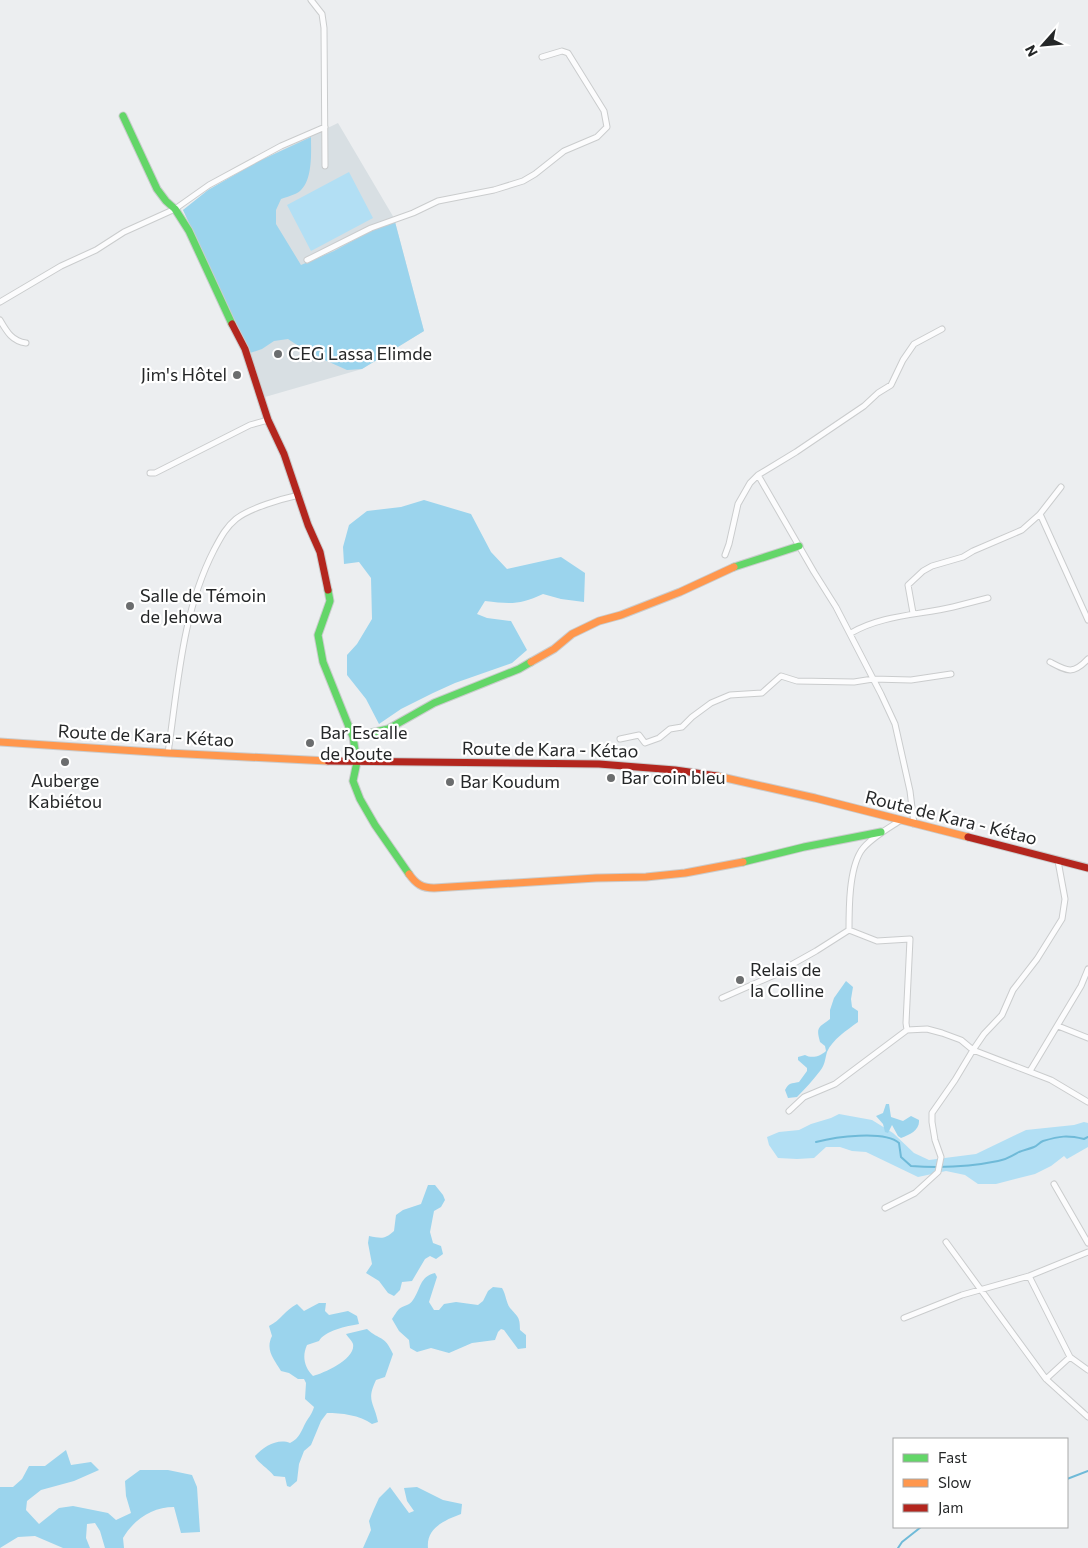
<svg xmlns="http://www.w3.org/2000/svg" width="1088" height="1548" font-family="Commissioner,sans-serif">
<style>
.built{fill:#d8dfe3}
.green{fill:#b2dff4}
.forest{fill:#9bd4ed}
.lines{fill:none;stroke-linecap:round;stroke-linejoin:round}
.stream{stroke:#6fbad8;stroke-width:2}
.street-casing{stroke:#cacccd;stroke-width:7}
.fast-casing{stroke:#cacccd;stroke-width:9}
.slow-casing{stroke:#cacccd;stroke-width:9}
.jam-casing{stroke:#cacccd;stroke-width:9}
.street{stroke:#fcfcfd;stroke-width:5}
.fast{stroke:#63d668;stroke-width:7}
.slow{stroke:#ff974d;stroke-width:7}
.jam{stroke:#b3261e;stroke-width:7}
.poi-dot{fill:#6b6d6e;stroke:#fff;stroke-width:2}
.labels{text-anchor:middle;stroke-width:4.5;stroke-linejoin:round;paint-order:stroke}
.poi-label{font-size:18px;fill:#252728;stroke:#fff;text-anchor:start}
.street-label{font-size:18px;fill:#252728;stroke:#fff}
</style>
<rect width="100%" height="100%" fill="#eceef0"/>
<path class="built" d="M 338,123 L 394,218 L 424,331 L 362,369 L 265,397 L 250,353 L 183,210 L 257,162 Z"/>
<path class="green" d="M 349,172 L 373,218 L 311,251 L 287,205 Z
M 839,1114 L 872,1120 L 893,1133 L 914,1153 L 929,1160 L 976,1154 L 1026,1130 L 1074,1125 L 1084,1122 L 1088,1123 L 1088,1147 L 1067,1159 L 1064,1156 L 1051,1166 L 1035,1174 L 996,1184 L 978,1184 L 965,1175 L 946,1171 L 918,1177 L 866,1152 L 852,1151 L 840,1147 L 826,1147 L 814,1158 L 797,1159 L 778,1158 L 769,1145 L 767,1137 L 779,1132 L 799,1130 L 811,1124 L 831,1118 Z"/>
<path class="forest" d="M 311,137 C 311,152 313,180 300,191 C 295,195 286,197 281,199 L 276,210 L 276,224 L 301,265 L 334,251 L 394,218 L 424,331 L 362,369 L 347,370 L 309,353 L 288,339 L 274,341 L 262,349 L 250,353 L 183,210 L 208,190 L 257,162 Z
M 424,500 L 471,514 L 491,552 L 507,569 L 561,557 L 585,573 L 584,602 L 561,599 L 543,594 C 520,605 510,604 485,601 L 477,614 L 487,618 L 511,621 L 527,650 L 512,663 L 455,683 L 433,693 L 401,709 L 379,724 L 366,699 L 347,675 L 347,655 L 357,644 L 372,619 L 371,578 L 359,562 L 344,564 L 343,547 L 349,525 L 367,511 L 401,507 Z
M 846,981 L 853,987 L 851,999 L 852,1007 L 858,1011 L 858,1022 C 847,1030 832,1040 827,1052 C 825,1059 825,1065 820,1071 C 813,1080 805,1089 797,1097 L 788,1098 L 785,1090 C 789,1082 791,1084 799,1082 L 807,1071 L 807,1068 L 798,1060 L 798,1057 L 805,1055 C 812,1059 821,1056 826,1051 L 825,1046 L 820,1042 C 816,1027 818,1028 830,1019 L 830,1010 L 834,998 Z
M 886,1104 L 889,1104 L 891,1117 L 903,1121 L 911,1116 L 919,1120 C 920,1130 910,1135 901,1138 L 898,1136 L 892,1125 L 888,1133 L 885,1132 L 883,1124 L 876,1116 L 883,1113 Z
M 428,1185 L 435,1185 L 443,1195 L 445,1200 L 441,1207 L 434,1211 L 430,1232 L 433,1243 L 441,1246 L 443,1254 L 436,1259 L 430,1256 L 425,1259 L 412,1281 L 402,1282 L 400,1290 L 394,1296 L 388,1293 L 379,1281 L 366,1273 L 372,1264 L 368,1243 L 369,1236 C 381,1238 384,1240 394,1231 L 396,1215 L 403,1210 L 421,1204 Z
M 435,1273 L 437,1277 L 429,1302 L 434,1310 L 439,1310 L 444,1304 L 456,1302 L 478,1305 L 483,1301 L 488,1291 L 493,1287 L 502,1288 C 506,1294 506,1303 510,1308 C 518,1317 520,1317 520,1330 L 526,1335 L 526,1348 L 518,1349 L 504,1330 L 501,1329 L 498,1332 L 495,1340 L 472,1343 L 449,1353 L 431,1348 L 417,1352 L 410,1348 L 409,1340 L 399,1331 L 392,1319 C 394,1316 397,1311 399,1309 C 404,1305 409,1306 413,1300 C 421,1289 419,1277 435,1273 Z
M 319,1303 L 326,1303 L 325,1311 L 329,1315 L 348,1311 L 357,1316 L 359,1324 C 347,1326 324,1331 319,1341 L 307,1345 C 302,1356 304,1367 313,1376 C 324,1373 356,1359 353,1344 C 352,1341 348,1337 346,1334 L 367,1329 C 380,1341 384,1334 393,1354 L 385,1377 L 376,1380 C 366,1401 374,1402 378,1422 L 372,1424 C 360,1415 341,1413 327,1413 L 321,1421 L 311,1445 L 304,1451 L 299,1464 L 297,1481 L 290,1487 L 287,1486 L 285,1477 L 274,1476 C 270,1470 256,1461 255,1456 C 264,1446 278,1438 290,1443 C 300,1438 301,1431 306,1422 C 309,1417 312,1414 314,1407 L 305,1399 L 306,1383 L 304,1379 L 298,1379 L 289,1373 L 281,1371 C 274,1359 265,1350 272,1336 L 269,1326 C 281,1320 285,1310 297,1304 L 304,1311 Z
M 66,1450 L 71,1465 L 91,1462 L 99,1470 L 74,1481 L 41,1490 L 27,1501 L 26,1510 L 39,1524 L 59,1508 L 73,1506 L 108,1513 L 116,1520 L 131,1513 L 126,1496 L 125,1481 L 140,1470 L 168,1470 L 192,1475 L 197,1487 L 200,1532 L 181,1533 L 174,1507 C 153,1507 134,1519 123,1538 L 124,1548 L 105,1548 L 100,1531 L 95,1523 L 87,1524 L 86,1538 L 90,1548 L 63,1548 L 35,1536 L 18,1537 L 0,1548 L 0,1487 L 13,1487 L 22,1479 L 29,1466 L 45,1466 Z
M 390,1487 L 409,1513 L 414,1511 L 407,1501 L 404,1488 L 417,1487 L 443,1500 L 462,1504 L 461,1514 C 445,1520 426,1528 428,1548 L 363,1548 L 371,1530 L 369,1521 L 374,1509 L 379,1498 Z"/>
<g class="lines">
<path class="stream" d="M 816,1142 C 835,1137 884,1130 899,1143 L 901,1157 L 911,1166 C 941,1168 969,1167 998,1161 C 1006,1160 1012,1156 1019,1152 C 1024,1150 1029,1149 1034,1147 C 1037,1146 1040,1142 1043,1141 C 1060,1136 1067,1135 1084,1139 L 1088,1137
M 1067,1479 L 1088,1471
M 898,1548 L 902,1542 L 921,1527"/>
<defs>
<path id="street" d="M 311,0 L 322,14 L 324,28 L 325,166
M 307,260 L 371,228 L 413,213 L 438,201 L 494,190 L 523,181 L 535,174 L 564,151 L 597,137 L 607,127 L 604,111 L 568,53 L 562,51 L 542,57
M 0,302 L 61,266 L 96,250 L 124,232 L 175,209 L 209,185 L 281,146 L 325,127
M 0,320 C 7,332 12,341 26,343
M 150,473 L 155,473 L 250,425 L 268,420
M 758,475 L 814,572 L 836,607 L 881,694 L 895,724 L 910,791 L 914,824
M 1040,514 L 1088,620
M 725,555 L 729,544 L 738,504 L 750,483 L 758,475 L 796,452 L 864,406 L 878,393 L 891,385 L 903,360 L 914,344 L 942,329
M 913,613 L 908,585 L 923,571 L 932,566 L 963,557 L 973,551 L 1022,530 L 1040,514 L 1061,487
M 851,633 C 882,615 919,615 953,607 C 965,604 976,601 988,598
M 1050,662 C 1067,671 1073,675 1088,659
M 620,739 L 639,735 L 645,743 L 659,738 L 670,729 L 682,727 L 692,717 L 711,703 L 730,695 L 762,693 L 781,676 L 797,681 L 854,682 L 873,679 L 911,680 L 951,674
M 168,753 C 178,685 182,612 214,550 C 220,539 225,528 236,519 C 250,508 281,499 299,495
M 849,930 L 877,941 L 910,939 L 906,1023 L 907,1030
M 849,930 C 849,908 849,870 861,851 C 869,839 889,828 901,820
M 722,998 L 788,969 L 791,965 L 816,951 L 849,930
M 1058,1026 L 1088,1038
M 1030,1071 L 1081,986 L 1088,969
M 789,1111 L 804,1097 L 835,1084 L 907,1030 L 927,1029 L 942,1033 L 961,1040 L 973,1050 L 1051,1080 L 1088,1102
M 1054,1184 L 1088,1243
M 885,1208 L 915,1193 L 938,1172 L 941,1157 L 935,1140 L 932,1122 L 932,1113 L 955,1080 L 973,1050 L 984,1034 L 1002,1015 L 1013,990 L 1037,959 L 1062,919 L 1065,899 L 1058,861
M 946,1242 L 1046,1379 L 1088,1417
M 1029,1276 L 1070,1357 L 1088,1370
M 904,1318 L 962,1295 L 1029,1276 L 1088,1252
M 1046,1379 L 1070,1357"/>
<path id="fast" d="M 123,116 L 157,189 L 166,201 L 175,209 L 189,231 L 232,324
M 734,567 L 799,546
M 328,590 L 330,601 L 318,635 L 323,662 L 353,737 L 357,762 L 353,781 L 360,799 L 375,825 L 409,874
M 353,737 L 388,729 L 434,703 L 519,669 L 531,662
M 743,862 L 804,847 L 881,832"/>
<path id="slow" d="M 531,662 L 554,649 L 572,634 L 599,621 L 621,615 L 680,592 L 734,567
M 0,742 L 168,753 L 328,761
M 717,776 L 815,798 L 968,837
M 409,874 C 416,884 422,888 434,888 L 596,878 L 646,877 L 685,873 L 743,862"/>
<path id="jam" d="M 232,324 L 245,349 L 268,420 L 284,454 L 308,525 L 320,552 L 328,590
M 328,761 L 599,764 L 675,770 L 717,776
M 968,837 L 1088,868"/>
</defs>
<use href="#street" class="street-casing"/>
<use href="#fast" class="fast-casing"/>
<use href="#slow" class="slow-casing"/>
<use href="#jam" class="jam-casing"/>
<use href="#street" class="street"/>
<use href="#fast" class="fast"/>
<use href="#slow" class="slow"/>
<use href="#jam" class="jam"/>
</g>
<g class="poi-dot">
<circle cx="278" cy="354" r="5"/>
<circle cx="237" cy="375" r="5"/>
<circle cx="130" cy="606" r="5"/>
<circle cx="310" cy="743" r="5"/>
<circle cx="65" cy="762" r="5"/>
<circle cx="611" cy="778" r="5"/>
<circle cx="450" cy="782" r="5"/>
<circle cx="740" cy="980" r="5"/>
</g>
<g class="labels">
<g class="poi-label">
<text x="288" y="360">CEG Lassa Elimde</text>
<text x="227" y="381" text-anchor="end">Jim's Hôtel</text>
<text x="140" y="602">Salle de Témoin<tspan x="140" dy="21">de Jehowa</tspan></text>
<text x="320" y="739">Bar Escalle<tspan x="320" dy="21">de Route</tspan></text>
<text x="621" y="784">Bar coin bleu</text>
<text x="65" y="787" text-anchor="middle">Auberge<tspan x="65" dy="21">Kabiétou</tspan></text>
<text x="460" y="788">Bar Koudum</text>
<text x="750" y="976">Relais de<tspan x="750" dy="21">la Colline</tspan></text>
</g>
<g class="street-label">
<text transform="translate(146 736) rotate(3)" y="6">Route de Kara - Kétao</text>
<text transform="translate(550 750) rotate(1)" y="6">Route de Kara - Kétao</text>
<text transform="translate(951 818) rotate(14)" y="6">Route de Kara - Kétao</text>
</g>
</g>
<rect x="893" y="1438" width="175" height="90" fill="#ffffff" stroke="#a8a9a9"/>
<rect x="903" y="1454" width="25" height="8" fill="#63d668" stroke="#a8a9a9"/>
<text x="938" y="1463" font-size="15" fill="#252728">Fast</text>
<rect x="903" y="1479" width="25" height="8" fill="#ff974d" stroke="#a8a9a9"/>
<text x="938" y="1488" font-size="15" fill="#252728">Slow</text>
<rect x="903" y="1504" width="25" height="8" fill="#b3261e" stroke="#a8a9a9"/>
<text x="938" y="1513" font-size="15" fill="#252728">Jam</text>
<g transform="translate(1043 45) rotate(243)" stroke="#ffffff" stroke-width="4" paint-order="stroke">
<path d="M0-4L9 19L0 12L-9 19Z" fill="#252728"/>
<text y="-8" font-size="14" font-weight="bold" text-anchor="middle" fill="#252728">N</text>
</g>
</svg>
